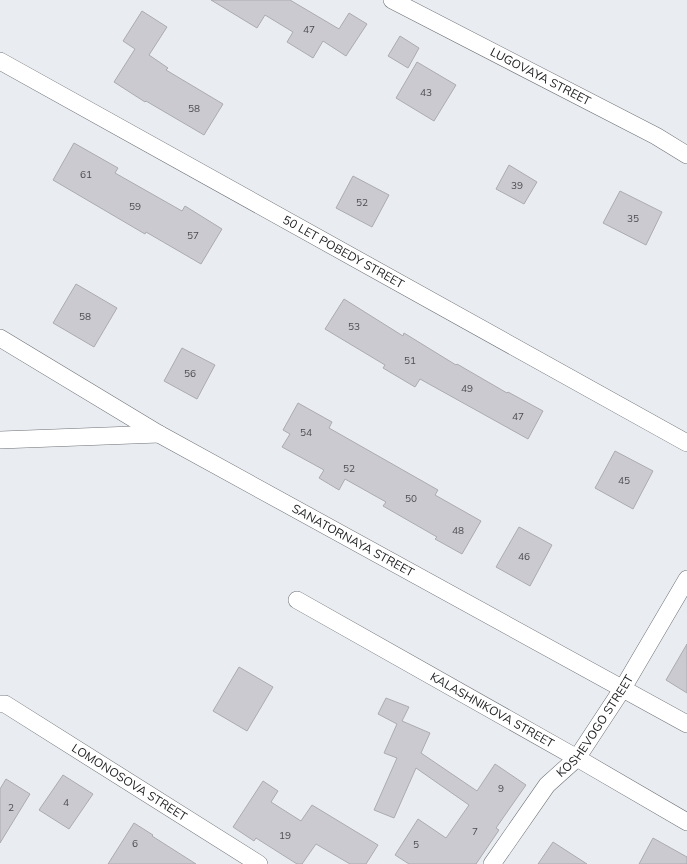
<svg xmlns="http://www.w3.org/2000/svg" width="687" height="864" font-family="Mulish,sans-serif">
<style>
.building{fill:#cbcad0;stroke:#abaab0}
.lines{fill:none;stroke-linecap:round;stroke-linejoin:round}
.minor-casing{stroke:#6d7175;stroke-width:18}
.minor{stroke:#fff;stroke-width:17}
.labels{text-anchor:middle;stroke-width:3;stroke-linejoin:round;paint-order:stroke}
.number-label{font-size:10px;fill:#4c4d50}
.street-label{font-size:12px;fill:#222325;stroke:#fff}
</style>
<rect width="100%" height="100%" fill="#e9edf2"/>
<path class="building" d="M 211,0 L 290,0 L 339,29 L 349,13 L 367,24 L 346,56 L 323,41 L 313,58 L 287,42 L 293,32 L 265,15 L 257,28 Z
M 142,11 L 167,27 L 149,55 L 168,68 L 166,70 L 223,104 L 204,135 L 146,101 L 145,102 L 114,82 L 135,49 L 123,41 Z
M 400,36 L 419,48 L 408,68 L 388,56 Z
M 417,62 L 456,85 L 434,121 L 396,98 Z
M 74,143 L 118,168 L 115,173 L 182,211 L 185,206 L 222,229 L 201,264 L 146,232 L 145,234 L 53,180 Z
M 509,165 L 537,182 L 524,204 L 496,189 Z
M 353,176 L 389,195 L 372,227 L 336,208 Z
M 620,191 L 662,212 L 646,245 L 603,223 Z
M 76,284 L 117,308 L 94,347 L 53,323 Z
M 344,299 L 403,336 L 404,333 L 456,365 L 457,364 L 507,393 L 508,392 L 543,411 L 528,439 L 420,379 L 415,387 L 383,368 L 385,365 L 325,329 Z
M 182,348 L 215,365 L 197,399 L 164,381 Z
M 298,403 L 332,422 L 329,428 L 438,490 L 435,495 L 481,521 L 462,554 L 435,539 L 437,537 L 383,506 L 386,502 L 345,479 L 339,490 L 319,478 L 324,470 L 282,447 L 290,434 L 283,430 Z
M 615,451 L 653,471 L 633,509 L 595,488 Z
M 519,527 L 552,545 L 530,586 L 496,567 Z
M 687,644 L 687,693 L 666,680 Z
M 239,667 L 273,687 L 247,731 L 213,711 Z
M 386,698 L 409,707 L 402,721 L 430,733 L 421,753 L 477,791 L 495,764 L 526,785 L 496,828 L 499,830 L 476,864 L 409,864 L 395,855 L 418,819 L 446,838 L 469,805 L 416,768 L 394,818 L 374,810 L 397,758 L 384,753 L 397,724 L 378,714 Z
M 63,775 L 93,794 L 69,829 L 39,810 Z
M 6,779 L 30,794 L 0,843 L 0,789 Z
M 263,781 L 278,791 L 271,802 L 301,821 L 312,805 L 378,845 L 366,864 L 350,864 L 316,844 L 302,864 L 297,864 L 256,838 L 254,841 L 233,827 Z
M 134,823 L 153,835 L 152,836 L 196,864 L 108,864 Z
M 653,838 L 687,857 L 687,864 L 639,864 Z
M 553,842 L 587,864 L 538,864 Z"/>
<g class="lines">
<defs>
<g id="minor">
<path id="s1" d="M 392,0 L 656,136 L 687,155"/>
<path id="s2" d="M 0,61 L 687,443"/>
<path id="s3" d="M 0,338 L 159,434 L 687,724"/>
<path d="M 0,440 L 159,434"/>
<path id="s4" d="M 297,600 L 577,758 L 687,822"/>
<path id="s5" d="M 0,704 L 5,704 L 259,864"/>
<path id="s6" d="M 492,864 L 547,785 L 577,758 L 623,688 L 687,579"/>
</g>
</defs>
<use href="#minor" class="minor-casing"/>
<use href="#minor" class="minor"/>
</g>
<g class="labels">
<g class="number-label">
<text x="309" y="33">47</text>
<text x="426" y="96">43</text>
<text x="194" y="112">58</text>
<text x="86" y="178">61</text>
<text x="517" y="189">39</text>
<text x="362" y="206">52</text>
<text x="135" y="210">59</text>
<text x="633" y="222">35</text>
<text x="193" y="239">57</text>
<text x="85" y="320">58</text>
<text x="354" y="330">53</text>
<text x="410" y="364">51</text>
<text x="190" y="377">56</text>
<text x="467" y="392">49</text>
<text x="518" y="420">47</text>
<text x="306" y="436">54</text>
<text x="349" y="472">52</text>
<text x="624" y="484">45</text>
<text x="411" y="502">50</text>
<text x="458" y="534">48</text>
<text x="524" y="560">46</text>
<text x="501" y="792">9</text>
<text x="66" y="806">4</text>
<text x="11" y="811">2</text>
<text x="475" y="835">7</text>
<text x="285" y="839">19</text>
<text x="135" y="847">6</text>
<text x="416" y="848">5</text>
</g>
<g class="street-label">
<text dy="4" stroke="none"><textPath href="#s1" startOffset="167">LUGOVAYA STREET</textPath></text>
<text dy="4" stroke="none"><textPath href="#s2" startOffset="393">50 LET POBEDY STREET</textPath></text>
<text dy="4" stroke="none"><textPath href="#s3" startOffset="407">SANATORNAYA STREET</textPath></text>
<text dy="4" stroke="none"><textPath href="#s4" startOffset="224">KALASHNIKOVA STREET</textPath></text>
<text dy="4" stroke="none"><textPath href="#s6" startOffset="173">KOSHEVOGO STREET</textPath></text>
<text dy="4" stroke="none"><textPath href="#s5" startOffset="152">LOMONOSOVA STREET</textPath></text>
</g>
</g>
</svg>
